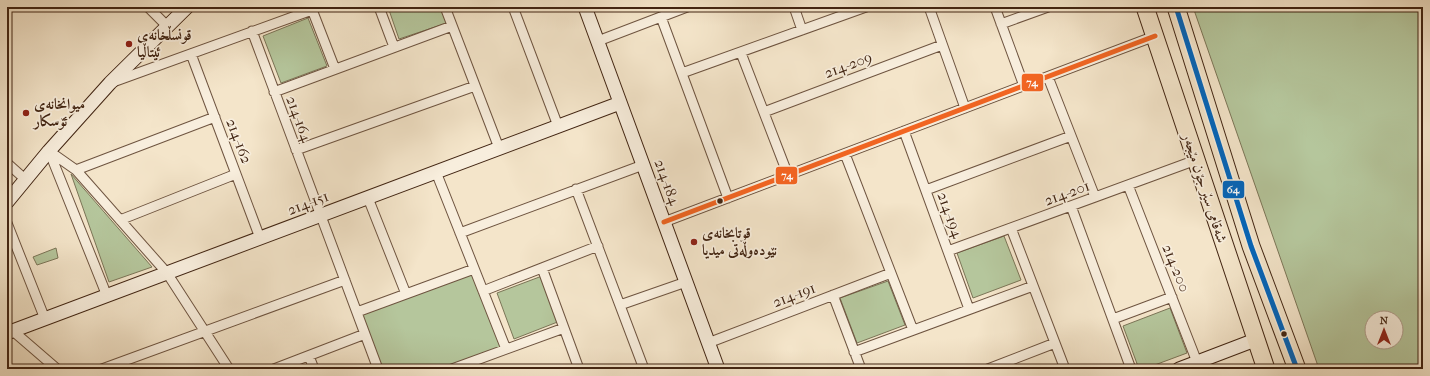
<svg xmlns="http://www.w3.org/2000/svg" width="1430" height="376" font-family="'IM FELL French Canon',Amiri,serif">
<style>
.green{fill:#b5c69c;stroke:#7b7557;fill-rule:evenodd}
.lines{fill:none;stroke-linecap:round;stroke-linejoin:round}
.street-casing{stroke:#6e5440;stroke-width:11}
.secondary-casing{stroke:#412412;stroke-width:15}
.highway-casing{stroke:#412412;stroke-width:19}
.street{stroke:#f8eedd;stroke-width:9}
.secondary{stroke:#f8eedd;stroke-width:13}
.highway{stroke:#f4e5ca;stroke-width:17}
.bus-1-casing{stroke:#f8eedd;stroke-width:8}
.bus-2-casing{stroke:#f8eedd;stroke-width:8}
.bus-1{stroke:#0065bd;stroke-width:5}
.bus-2{stroke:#f26522;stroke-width:5}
.poi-dot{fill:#8f2418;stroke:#f8eedd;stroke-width:1.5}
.bus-dot{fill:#412412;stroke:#f8eedd;stroke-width:1.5}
.labels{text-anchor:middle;stroke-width:3.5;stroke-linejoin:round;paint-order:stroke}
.poi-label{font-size:15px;font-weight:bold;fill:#412412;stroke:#f8eedd;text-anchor:start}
.street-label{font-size:15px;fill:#412412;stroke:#f8eedd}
.line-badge{stroke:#f8eedd;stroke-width:1.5}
.badge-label{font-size:11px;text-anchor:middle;font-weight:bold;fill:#fff}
</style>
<rect width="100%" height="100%" fill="#f4e5ca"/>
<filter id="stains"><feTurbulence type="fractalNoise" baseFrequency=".005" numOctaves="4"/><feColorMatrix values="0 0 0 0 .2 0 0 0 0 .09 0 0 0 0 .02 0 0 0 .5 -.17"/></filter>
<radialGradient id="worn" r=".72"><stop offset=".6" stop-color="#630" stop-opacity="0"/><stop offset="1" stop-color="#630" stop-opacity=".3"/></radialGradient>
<path class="green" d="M 388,7 L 442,7 L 447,23 L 399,39 Z
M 1193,7 L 1423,7 L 1423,369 L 1319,369 ZM 1372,318 L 1396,318 L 1396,342 L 1372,342 Z
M 308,18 L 327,66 L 281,83 L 263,36 Z
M 71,174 L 152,267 L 109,282 Z
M 1004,236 L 1021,280 L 973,298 L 957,253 Z
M 56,248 L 58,258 L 37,265 L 33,257 Z
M 474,269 L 506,349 L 455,369 L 378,369 L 357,312 Z
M 542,276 L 560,321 L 514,339 L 497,293 Z
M 888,281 L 905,325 L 857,343 L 840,298 Z
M 1170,308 L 1187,353 L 1144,369 L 1139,369 L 1123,326 Z"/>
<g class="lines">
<defs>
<path id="street" d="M 148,7 L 168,27
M 311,7 L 335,69
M 379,7 L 394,47
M 445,7 L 499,148
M 513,7 L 558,126
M 794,7 L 802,30
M 929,7 L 965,108
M 995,7 L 1024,86
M 661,17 L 728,198
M 1001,24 L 1048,7
M 252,31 L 378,369
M 598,41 L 687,7
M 741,53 L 788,175
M 191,54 L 260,238
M 682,73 L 866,7
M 1048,77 L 1095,197
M 113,82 L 312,10
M 274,92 L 452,26
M 764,112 L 942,45
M 904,131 L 969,309
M 296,150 L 475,86
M 49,151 L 76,170 L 167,273 L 229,369
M 49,151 L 107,296
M 845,154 L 913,330
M 7,163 L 26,180
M 76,170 L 215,117
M 436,172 L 506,349
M 1128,185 L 1197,362
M 576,189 L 644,369
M 926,190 L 1071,136
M 368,198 L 406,294
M 1071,206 L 1131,369
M 120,220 L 236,174
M 664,222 L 1155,36
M 7,223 L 45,319
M 1011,228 L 1065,369
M 460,233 L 643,165
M 948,251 L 1196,160
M 542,268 L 579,369
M 483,291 L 598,246
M 833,295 L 861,369
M 620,305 L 686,282
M 357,312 L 474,269
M 1113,319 L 1172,297
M 13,331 L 57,369
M 708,343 L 891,273
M 854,352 L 1033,286
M 309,356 L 314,369
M 102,369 L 345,280
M 274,369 L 365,334
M 452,369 L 564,328
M 988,369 L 1055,343"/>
<path id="secondary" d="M 585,7 L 718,369
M 7,202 L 49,151 L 110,83 L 187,7
M 7,333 L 620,103
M 1179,369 L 1255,340"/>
<path id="highway" d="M 1145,7 L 1266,369
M 1176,7 L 1251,246 L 1297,369"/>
</defs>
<use href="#street" class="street-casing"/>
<use href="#secondary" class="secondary-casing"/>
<use href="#highway" class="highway-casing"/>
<use href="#street" class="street"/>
<use href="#secondary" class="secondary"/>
<use href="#highway" class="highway"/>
<defs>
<path id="bus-1" d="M 1176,7 L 1251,246 L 1297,369"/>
<path id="bus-2" d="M 664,222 L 1155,36"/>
</defs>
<use href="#bus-1" class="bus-1-casing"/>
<use href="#bus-2" class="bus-2-casing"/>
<use href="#bus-1" class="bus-1"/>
<use href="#bus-2" class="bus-2"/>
</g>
<g class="poi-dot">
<circle cx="129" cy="44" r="4"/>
<circle cx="26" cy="113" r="4"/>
<circle cx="694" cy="242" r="4"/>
</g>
<g class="bus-dot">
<circle cx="720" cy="201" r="3.5"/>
<circle cx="1284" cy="334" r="3.5"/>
</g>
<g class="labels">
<g class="poi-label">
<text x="137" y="40">قونسڵخانەی<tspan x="137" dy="17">ئیتاڵیا</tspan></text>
<text x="34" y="109">میوانخانەی<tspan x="34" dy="17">ئۆسکار</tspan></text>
<text x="702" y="238">قوتابخانەی<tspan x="702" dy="17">نێودەوڵەتی میدیا</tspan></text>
</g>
<g class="street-label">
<text transform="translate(848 65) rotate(-20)" y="5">214-209</text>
<text transform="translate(299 119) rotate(70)" y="5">214-164</text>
<text transform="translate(239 141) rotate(69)" y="5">214-162</text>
<text transform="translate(667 182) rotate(70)" y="5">214-184</text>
<text transform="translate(1205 188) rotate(72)" y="5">شەقامی سێر جۆن مێجەر</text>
<text transform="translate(1067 193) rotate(-20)" y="5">214-201</text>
<text transform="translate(308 203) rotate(-21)" y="5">214-151</text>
<text transform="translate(950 215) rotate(70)" y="5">214-194</text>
<text transform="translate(1176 268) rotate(68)" y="5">214-200</text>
<text transform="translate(794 295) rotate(-21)" y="5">214-191</text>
</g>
</g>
<g class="line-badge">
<rect x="1021" y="73" width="23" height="19" rx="4" fill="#f26522"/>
<rect x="775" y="166" width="23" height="19" rx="4" fill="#f26522"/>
<rect x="1222" y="180" width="23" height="19" rx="4" fill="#0065bd"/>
</g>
<g class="badge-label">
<text x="1032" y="86">74</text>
<text x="787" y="179">74</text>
<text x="1233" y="193">64</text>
</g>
<rect width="1430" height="376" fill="none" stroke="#f4e5ca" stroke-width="24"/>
<rect x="8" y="8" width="1414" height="360" fill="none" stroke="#412412" stroke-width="2"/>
<rect x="12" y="12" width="1406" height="352" fill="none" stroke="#412412"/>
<g transform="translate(1384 330)"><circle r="19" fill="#f8eedd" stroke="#af9d8c"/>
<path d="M0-3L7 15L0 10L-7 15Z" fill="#8f2418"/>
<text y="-6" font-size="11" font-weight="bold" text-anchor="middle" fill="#412412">N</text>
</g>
<rect width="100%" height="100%" filter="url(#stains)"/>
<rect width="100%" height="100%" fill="url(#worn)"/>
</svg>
